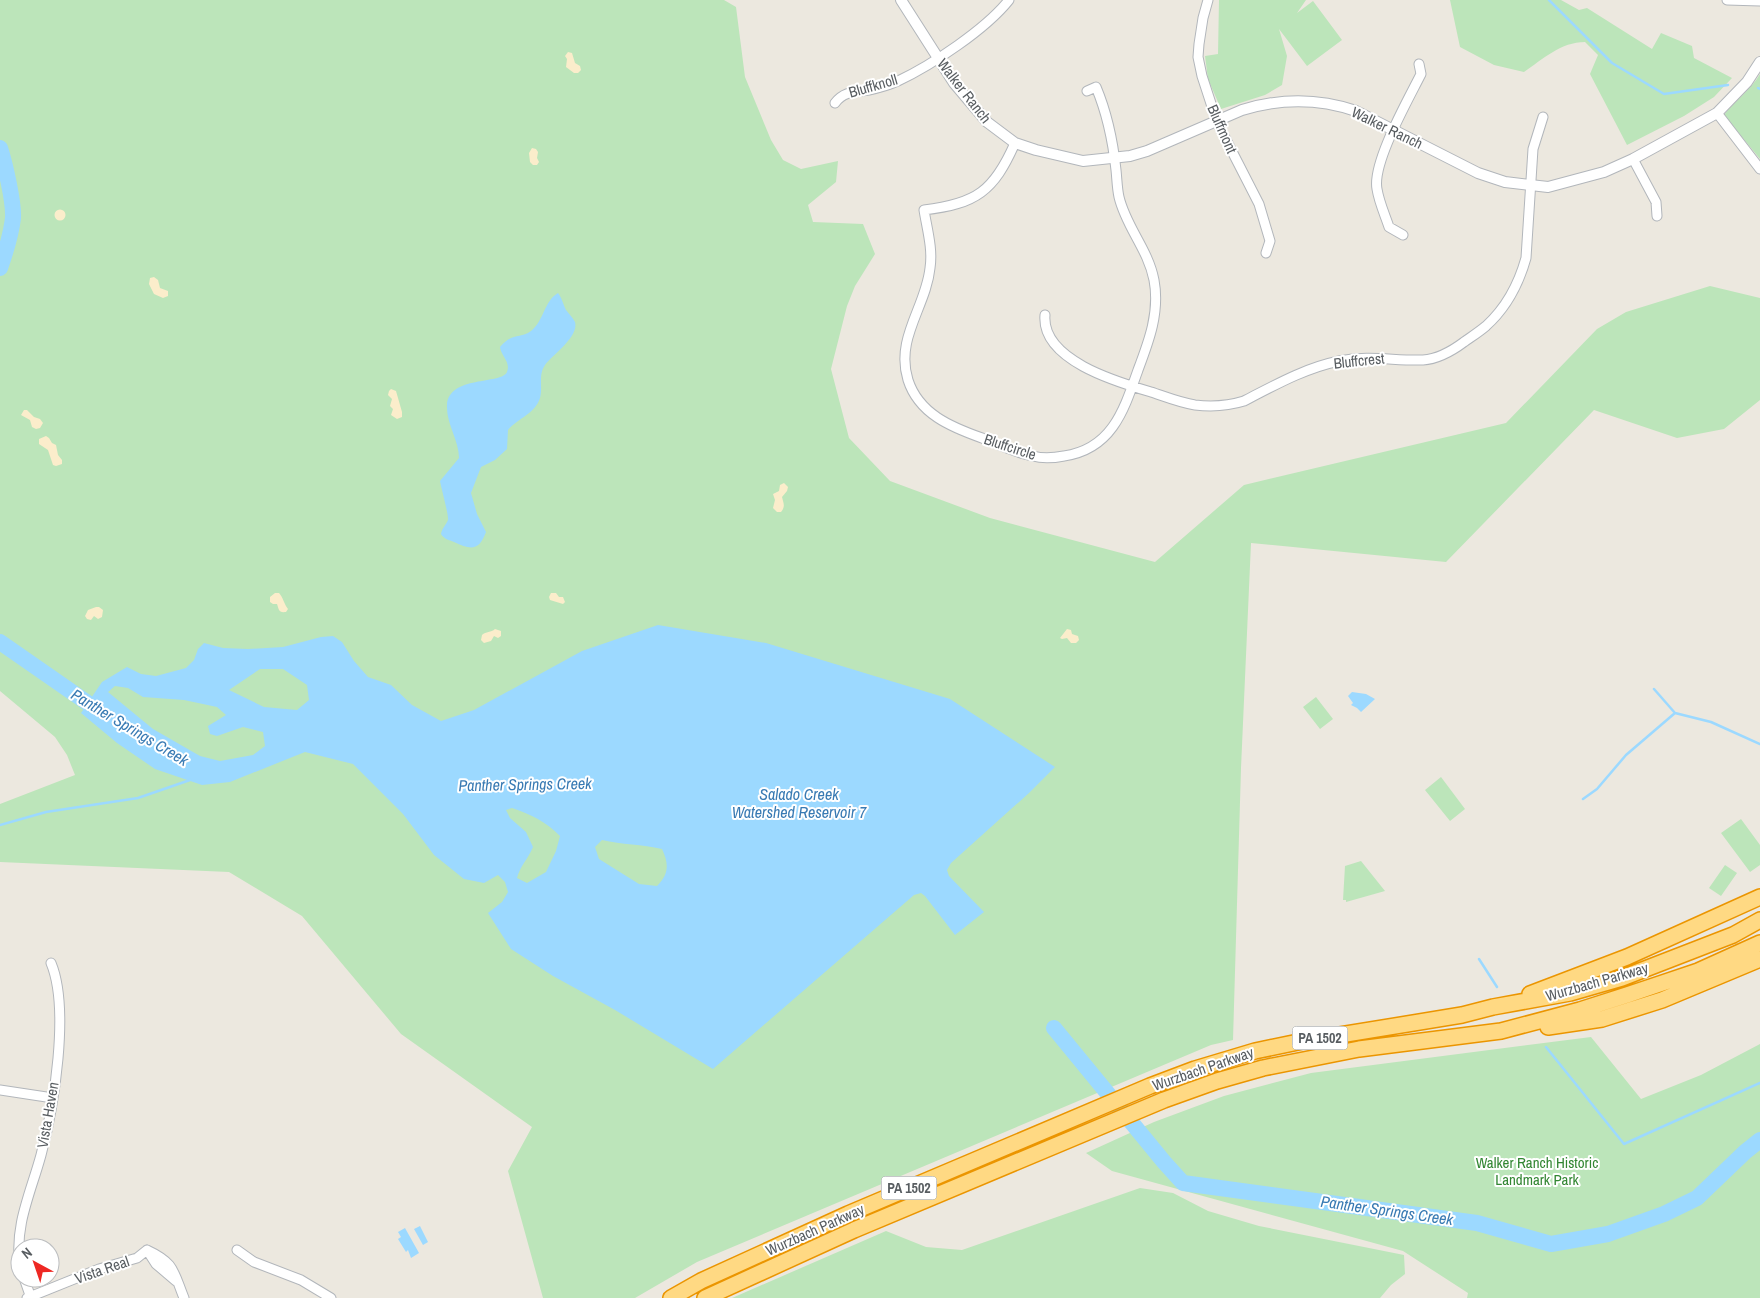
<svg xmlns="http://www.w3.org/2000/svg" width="1760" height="1298" font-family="'Archivo Narrow',sans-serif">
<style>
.green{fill:#bce5ba}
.sand{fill:#fbedcb}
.water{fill:#9cd9ff;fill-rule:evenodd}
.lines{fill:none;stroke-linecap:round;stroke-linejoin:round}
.stream{stroke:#9cd9ff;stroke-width:2.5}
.river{stroke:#9cd9ff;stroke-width:16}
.minor-casing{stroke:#b2b6bb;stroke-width:11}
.tertiary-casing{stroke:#b2b6bb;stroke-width:12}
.motorway-casing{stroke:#eb9500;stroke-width:18}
.minor{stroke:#fff;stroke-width:9}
.tertiary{stroke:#fff;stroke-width:10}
.motorway{stroke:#ffd983;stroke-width:15}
.labels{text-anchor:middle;stroke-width:4;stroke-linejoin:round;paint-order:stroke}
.shield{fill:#fff;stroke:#8a8e90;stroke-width:1}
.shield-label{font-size:14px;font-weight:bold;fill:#585d61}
.street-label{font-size:15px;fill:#585d61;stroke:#fff}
.park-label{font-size:15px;fill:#328632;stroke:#fff}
.water-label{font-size:16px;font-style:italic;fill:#387ab3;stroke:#fff}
</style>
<rect width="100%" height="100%" fill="#ece8df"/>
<path class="green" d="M 0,0 L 724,0 L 736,7 L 745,77 L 771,140 L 783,160 L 801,169 L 838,161 L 836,182 L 808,205 L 813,222 L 863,224 L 875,254 L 855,286 L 847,306 L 831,369 L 849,438 L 890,481 L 990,518 L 1155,562 L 1244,485 L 1506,423 L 1597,329 L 1626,312 L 1710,286 L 1760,298 L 1760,400 L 1724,429 L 1677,438 L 1594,410 L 1446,562 L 1251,543 L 1241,768 L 1233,1040 L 1211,1045 L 697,1262 L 635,1298 L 543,1298 L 508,1171 L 532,1127 L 401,1034 L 302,916 L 229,872 L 0,862 L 0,804 L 75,775 L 67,755 L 55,737 L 0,691 Z
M 1219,0 L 1306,0 L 1297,13 L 1313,1 L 1342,40 L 1307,66 L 1279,29 L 1287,56 L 1282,85 L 1265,95 L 1221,109 L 1208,79 L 1205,56 L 1218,54 Z
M 1450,0 L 1561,0 L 1579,10 L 1587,8 L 1652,49 L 1661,33 L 1692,46 L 1694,58 L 1732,78 L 1714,97 L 1684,116 L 1627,145 L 1590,74 L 1598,55 L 1585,42 C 1561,42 1543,59 1524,72 L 1494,65 L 1460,47 Z
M 1760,74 L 1760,159 L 1724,115 C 1735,100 1751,90 1760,74 Z
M 1316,697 L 1333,719 L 1320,729 L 1303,707 Z
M 1441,777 L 1465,809 L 1450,821 L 1425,790 Z
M 1741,819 L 1760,845 L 1760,865 L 1750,872 L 1721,833 Z
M 1361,861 L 1385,891 L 1346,902 L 1346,900 L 1343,900 L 1345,866 Z
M 1725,865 L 1737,873 L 1721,896 L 1709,888 Z
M 1591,1037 L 1641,1099 L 1701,1075 L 1760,1044 L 1760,1298 L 1467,1298 L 1468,1293 L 1403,1251 L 1112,1171 L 1086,1153 L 1154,1122 L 1224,1096 L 1311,1073 Z
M 1140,1188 L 1173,1193 L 1208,1211 L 1259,1226 L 1404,1255 L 1405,1274 L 1391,1285 L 1380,1298 L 732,1298 L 886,1231 L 926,1247 L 962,1250 Z"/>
<path class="sand" d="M 568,52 L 572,53 L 575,63 L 580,66 L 581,70 L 578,73 L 574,73 L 566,67 L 567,59 L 565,56 Z
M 532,148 L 536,149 L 538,152 L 537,158 L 539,162 L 537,165 L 533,165 L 530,162 L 529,153 Z
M54.5 215a5.5 5.5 0 1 1 11 0a5.5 5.5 0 1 1-11 0Z
M 150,278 L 154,277 L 158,280 L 160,288 L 168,291 L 168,296 L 163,298 L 154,294 L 149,284 Z
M 391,389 L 396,391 L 402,412 L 402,417 L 397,419 L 391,415 L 393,409 L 390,406 L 392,399 L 388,395 L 389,391 Z
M 24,410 L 27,410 L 34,417 L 40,419 L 43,423 L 40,428 L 36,429 L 32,427 L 30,420 L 21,415 Z
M 46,436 L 49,438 L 52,443 L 56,445 L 58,455 L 62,460 L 62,464 L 56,466 L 53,465 L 48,450 L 39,444 L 39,439 Z
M 784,483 L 788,487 L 787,491 L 782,497 C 783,502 786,506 781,512 L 777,512 L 773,508 L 775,500 L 773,494 L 779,491 L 780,485 Z
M 275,593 L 279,593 C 283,597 284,604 288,609 L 286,612 C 278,613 279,609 277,604 L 273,604 L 270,602 L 270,597 Z
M 551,593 L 556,593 L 559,597 L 563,597 L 565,602 L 563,604 L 550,600 L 549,597 Z
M 96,607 L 99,607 L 103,610 L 102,617 L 98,619 L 94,616 L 91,620 L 87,619 L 85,616 L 88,610 Z
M 495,629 L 501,631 L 501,636 L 498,638 L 494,636 L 491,641 L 484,643 L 481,640 L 482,635 C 486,631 491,633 495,629 Z
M 1067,629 L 1071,630 L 1072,634 L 1078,636 L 1079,640 L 1076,643 L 1071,643 L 1067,638 L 1062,639 L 1060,638 Z"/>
<path class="water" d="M 558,293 C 562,298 563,304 566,310 C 569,314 573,318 575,322 C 579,337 553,354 545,365 C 538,375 543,387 540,398 C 535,414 518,418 508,430 L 507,449 L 495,460 L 481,467 L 471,493 L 477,514 L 486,532 C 479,551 471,550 454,542 C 449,540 444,539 441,534 C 442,528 446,525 448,520 C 449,516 441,487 440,481 L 459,458 C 459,440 446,424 447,405 C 449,375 501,385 507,372 C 511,362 501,356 500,347 C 513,332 520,339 531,331 C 544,321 544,301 558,293 Z
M 658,625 L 766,643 L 950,699 L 1055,767 L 1029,793 L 951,863 L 947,870 L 949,876 L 984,912 L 955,935 L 925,896 L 921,893 L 914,895 L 713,1069 L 615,1010 L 553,976 L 511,949 L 488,913 L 502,902 L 508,892 L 505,882 L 498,875 L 484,883 L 464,879 L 434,855 L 403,814 L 353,764 L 305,752 L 230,782 L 202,785 L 155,769 L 117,743 L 81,713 L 102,682 L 127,667 L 141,674 L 156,676 L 186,668 L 194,660 L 198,649 L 204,643 L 223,648 L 248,649 L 283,647 L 321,637 L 333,636 L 342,642 L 354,661 L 368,677 L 391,685 L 412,705 L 441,721 L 474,710 L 582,651 ZM 260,669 L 283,669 L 307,685 L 309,700 L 297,710 L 264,707 L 229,690 ZM 115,686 L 128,688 L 143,697 L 184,700 L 217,707 L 226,715 L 208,726 L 210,734 L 217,736 L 243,727 L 263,732 L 265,746 L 253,755 L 220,761 L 200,756 L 153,729 L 108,692 ZM 512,808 C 532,815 545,821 560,836 L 556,851 L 546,872 L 527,883 L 517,878 C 520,866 528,859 533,847 L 526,832 L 510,818 L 506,810 ZM 602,840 C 622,845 642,844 662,849 C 669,864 669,874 657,886 L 639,884 L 599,859 L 595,847 Z
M 1352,692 L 1366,694 L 1375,699 L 1361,712 L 1357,708 L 1351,705 L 1353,703 L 1348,696 Z
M 420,1226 L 428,1242 L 423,1245 L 414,1229 Z
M 405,1228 L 419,1253 L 411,1258 L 408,1250 L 406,1252 L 398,1239 L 401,1237 L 398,1232 Z"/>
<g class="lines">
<path class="stream" d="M 1549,0 L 1612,63 L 1664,94 L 1728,85
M 1758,88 L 1760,89
M 1654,689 L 1675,713
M 1583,799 L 1597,789 L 1626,755 L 1675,713 L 1711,722 L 1760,744
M 0,825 L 46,812 L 138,798 L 190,780
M 1479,959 L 1497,987
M 1546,1047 L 1624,1144 L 1760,1083"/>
<path class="river" d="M 0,148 C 5,164 14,202 13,218 C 11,235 6,251 0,268
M 0,642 L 105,715
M 1054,1028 L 1164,1162 L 1183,1183 L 1477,1223 L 1551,1244 L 1608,1234 L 1664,1214 L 1697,1198 L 1745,1152 L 1760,1140"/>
<defs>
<path id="minor" d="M 1208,0 L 1203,18 L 1199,44 L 1198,57 L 1202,76 L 1217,122 L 1259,204 L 1270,241 L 1266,253
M 1727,0 L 1760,1
M 835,103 C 844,91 855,92 869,90 C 879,88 889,85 898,81 C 932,65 986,29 1009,0
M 1717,113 L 1760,169
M 1015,143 C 994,191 976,204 924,210 C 927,229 933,249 930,268 C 926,307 895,338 908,380 C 919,414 951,427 982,438 C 999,445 1016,453 1033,456 C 1043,459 1054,458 1064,456 C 1112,449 1124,410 1138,370 C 1149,341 1160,312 1154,280 C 1148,249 1126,227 1119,197 C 1117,188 1117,179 1116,170 C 1113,142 1107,113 1096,87 L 1087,91
M 1633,159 L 1656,202 L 1657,216
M 1403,235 L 1389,227 C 1385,215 1379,202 1377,189 C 1372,163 1408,100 1421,74 L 1419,64
M 1045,315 C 1041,360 1117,382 1151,392 C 1166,397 1181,403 1195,405 C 1213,407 1228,406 1244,401 C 1275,385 1305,368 1339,361 C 1370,355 1394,361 1423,360 C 1438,359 1452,351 1464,342 C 1471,337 1479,332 1486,326 C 1506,308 1519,283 1526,258 L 1533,149 L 1543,117
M 0,1090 L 53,1098
M 147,1250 C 175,1263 173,1271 184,1298
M 147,1250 L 156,1264 L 176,1281
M 237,1250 L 254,1262 L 301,1280 L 331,1298
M 20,1265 C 14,1226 31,1192 41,1155 C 54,1107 70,1009 51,963
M 24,1278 L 31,1298
M 27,1298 L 99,1269 L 137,1258 L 147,1250"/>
<path id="tertiary" d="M 901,0 L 954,83 L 987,122 L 1015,143 L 1036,150 L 1083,161 L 1130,156 L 1147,151 L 1242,110 C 1281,98 1318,98 1356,111 L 1478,173 L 1505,182 L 1548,187 L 1604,172 L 1633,159 L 1717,113 L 1747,82 L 1760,62"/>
<path id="motorway" d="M 1530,994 L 1627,957 L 1760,897
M 1548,1027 L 1602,1019 L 1662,1000 L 1760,959
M 671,1298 L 701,1281 L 848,1214 L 1150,1086 L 1195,1069 L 1255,1051 L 1303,1041 L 1462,1015 L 1493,1007 L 1570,993 L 1622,978 L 1733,935 L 1760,920
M 705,1298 L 854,1230 L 1164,1100 L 1217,1081 L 1263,1068 L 1359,1049 L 1501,1031 L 1580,1010 L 1627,995 L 1698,971 L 1760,943"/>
</defs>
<use href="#minor" class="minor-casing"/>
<use href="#tertiary" class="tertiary-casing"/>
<use href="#motorway" class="motorway-casing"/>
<use href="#minor" class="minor"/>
<use href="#tertiary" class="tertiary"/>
<use href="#motorway" class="motorway"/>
</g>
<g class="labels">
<g class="shield">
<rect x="1292.5" y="1026.5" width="55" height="23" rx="4"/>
<rect x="881.5" y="1176.5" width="55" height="23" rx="4"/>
</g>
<g class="shield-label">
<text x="1320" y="1043">PA 1502</text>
<text x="909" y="1193">PA 1502</text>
</g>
<g class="street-label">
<text transform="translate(873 86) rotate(-16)" y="5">Bluffknoll</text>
<text transform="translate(964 91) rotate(52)" y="5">Walker Ranch</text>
<text transform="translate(1387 128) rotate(26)" y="5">Walker Ranch</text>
<text transform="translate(1222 129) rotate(66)" y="5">Bluffmont</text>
<text transform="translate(1359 361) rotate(-6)" y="5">Bluffcrest</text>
<text transform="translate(1010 447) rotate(18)" y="5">Bluffcircle</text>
<text transform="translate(1597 982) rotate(-16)" y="5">Wurzbach Parkway</text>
<text transform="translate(1203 1069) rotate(-19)" y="5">Wurzbach Parkway</text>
<text transform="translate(48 1115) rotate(-80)" y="5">Vista Haven</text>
<text transform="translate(815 1230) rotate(-24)" y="5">Wurzbach Parkway</text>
<text transform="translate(102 1270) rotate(-19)" y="5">Vista Real</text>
</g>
<g class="park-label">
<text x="1537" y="1168">Walker Ranch Historic<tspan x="1537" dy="17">Landmark Park</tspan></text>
</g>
<g class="water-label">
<text transform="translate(130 727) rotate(31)" y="6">Panther Springs Creek</text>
<text transform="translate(525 784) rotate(-1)" y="6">Panther Springs Creek</text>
<text x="799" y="800">Salado Creek<tspan x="799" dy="18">Watershed Reservoir 7</tspan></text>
<text transform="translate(1387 1210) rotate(8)" y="6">Panther Springs Creek</text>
</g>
</g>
<g transform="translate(35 1263) rotate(320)"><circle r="24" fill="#ffffff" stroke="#bcbec0"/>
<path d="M0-4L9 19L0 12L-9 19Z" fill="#ee2823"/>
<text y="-8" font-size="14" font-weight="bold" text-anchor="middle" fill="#585d61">N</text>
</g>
</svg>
